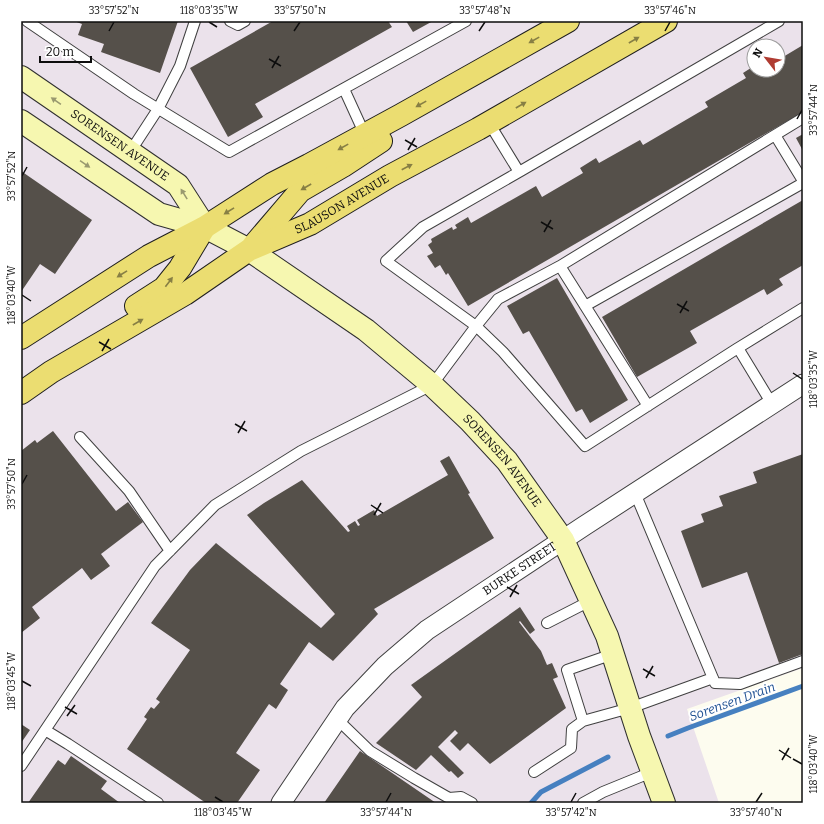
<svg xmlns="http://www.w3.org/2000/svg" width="824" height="824" font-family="Bitter,serif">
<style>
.industrial{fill:#ebe2eb;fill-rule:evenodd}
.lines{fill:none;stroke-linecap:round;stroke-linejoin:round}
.stream{stroke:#4680c0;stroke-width:5}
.building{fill:#55504a}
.lane-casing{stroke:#404040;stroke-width:12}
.street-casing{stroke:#404040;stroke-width:21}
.secondary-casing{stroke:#2f2f2f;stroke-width:24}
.primary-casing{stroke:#1e1e1e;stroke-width:24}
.lane{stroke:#fff;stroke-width:10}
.street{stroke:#fff;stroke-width:19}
.secondary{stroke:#f6f7b0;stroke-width:22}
.primary{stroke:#ebdd71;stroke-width:22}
.oneway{fill:#877f44}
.oneway2{fill:#99996f}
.ticks{fill:none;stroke:#0d0d0d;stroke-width:1.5}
.labels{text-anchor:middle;stroke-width:4;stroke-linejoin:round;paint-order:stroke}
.street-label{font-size:12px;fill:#0d0d0d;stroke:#fff}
.water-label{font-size:13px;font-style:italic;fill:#225393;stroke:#fff}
.neatline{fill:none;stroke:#0d0d0d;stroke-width:1.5}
.ticks-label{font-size:10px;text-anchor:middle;fill:#0d0d0d}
</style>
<rect width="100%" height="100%" fill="#fdfcef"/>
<path class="industrial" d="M 21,21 L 803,21 L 803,668 L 687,709 L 719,803 L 21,803 ZM 754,46 L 778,46 L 778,70 L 754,70 Z"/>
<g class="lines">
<path class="stream" d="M 668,736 L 688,728 L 803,686
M 531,803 L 541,792 L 608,757"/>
</g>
<path class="building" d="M 74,21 L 178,21 L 160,73 L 101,52 L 104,44 L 78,35 L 82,24 Z
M 273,21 L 388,21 L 392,27 L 255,104 L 263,117 L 228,137 L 190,68 Z
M 406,21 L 433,21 L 413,32 Z
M 803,45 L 803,112 L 468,306 L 448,273 L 446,275 L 440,265 L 435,268 L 427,256 L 433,253 L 428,245 L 432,242 L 431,239 L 452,227 L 453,230 L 457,228 L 455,225 L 468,217 L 471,223 L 536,186 L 542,197 L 583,173 L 580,168 L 596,158 L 599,163 L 640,140 L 643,145 L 708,107 L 705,102 L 746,78 L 743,73 L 754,66 L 754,70 L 778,70 L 778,60 Z
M 803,134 L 803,151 L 796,138 Z
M 21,171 L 92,220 L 55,274 L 40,264 L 21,292 Z
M 803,200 L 803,265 L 779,279 L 783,285 L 767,295 L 764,289 L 690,331 L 697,343 L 637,377 L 602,317 Z
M 557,278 L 628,400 L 590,423 L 582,409 L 576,412 L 529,331 L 523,334 L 507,306 Z
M 53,431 L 116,511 L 128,502 L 143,522 L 101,554 L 110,566 L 91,580 L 82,568 L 32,607 L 40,618 L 21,633 L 21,451 L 35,440 L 37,443 Z
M 803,454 L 803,654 L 779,663 L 747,572 L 702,588 L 681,531 L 704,522 L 701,514 L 723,506 L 719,496 L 757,483 L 753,472 Z
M 449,456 L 470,493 L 468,494 L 494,538 L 374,609 L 378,614 L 333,661 L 309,642 L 280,684 L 288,690 L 276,709 L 269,704 L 236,753 L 260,770 L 237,803 L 206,803 L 127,749 L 147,719 L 144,717 L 151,707 L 154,709 L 160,702 L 156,699 L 190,650 L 151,623 L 190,570 L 216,543 L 321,628 L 335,614 L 247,515 L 264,503 L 302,480 L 348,532 L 350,531 L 347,526 L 355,521 L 358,526 L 360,525 L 357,520 L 374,510 L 377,516 L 448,475 L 440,461 Z
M 520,607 L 535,630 L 530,634 L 520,621 L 519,622 L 541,651 L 547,665 L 552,663 L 558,677 L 553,679 L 566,708 L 490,764 L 468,743 L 460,751 L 450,741 L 458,733 L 455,730 L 438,747 L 464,773 L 458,778 L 451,771 L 449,772 L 431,755 L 416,770 L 376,743 L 422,697 L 411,685 Z
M 21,724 L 30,730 L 21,743 Z
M 360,751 L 436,803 L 324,803 Z
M 71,756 L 107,781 L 101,789 L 120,803 L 28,803 L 58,760 L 65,765 Z"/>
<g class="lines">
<defs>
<path id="lane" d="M 27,21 L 134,94 L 229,152 L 466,21
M 230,21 L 238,25 L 245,21
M 344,89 L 365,135
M 489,123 L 519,172 L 423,227 L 386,261 L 476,326 L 498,299 L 560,266
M 775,135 L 803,181
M 130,152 L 158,109 L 180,66 L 195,21
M 519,172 L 779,21
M 585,306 L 803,183
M 772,404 L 738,348 L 803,308
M 648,406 L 560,266 L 803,118
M 80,437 L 129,491 L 170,551
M 635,493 L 715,683 L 740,684 L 803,661
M 547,623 L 590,601
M 338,720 L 370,751 L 414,778 L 449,798 L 461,797 L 472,803
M 583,721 L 567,670 L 613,654
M 45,730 L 68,744 L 158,803
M 21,766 L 155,566 L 215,505 L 301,451 L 432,385 L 476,326 L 503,352 L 585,446 L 738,348
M 534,772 L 571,748 L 572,729 L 583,721 L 630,708 L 713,678
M 583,803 L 603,792 L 652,772"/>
<g id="street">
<path id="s1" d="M 281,803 L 345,708 L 385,666 L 427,630 L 584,526 L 803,384"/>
</g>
<g id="secondary">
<path id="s2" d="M 21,77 L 178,185 L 205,227"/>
<path id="s3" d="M 21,121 L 159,214 L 205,227 L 249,250 L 366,330 L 432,385 L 470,421 L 507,461 L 563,540 L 607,636 L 639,736 L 664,803"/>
</g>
<g id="primary">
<path d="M 253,246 L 300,191 L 343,166 L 381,141"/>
<path d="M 136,306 L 164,288 L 180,268 L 204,228"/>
<path d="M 21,338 L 149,256 L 205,227 L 272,184 L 309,165 L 401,115 L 568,21"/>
<path id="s4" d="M 21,393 L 51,372 L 185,294 L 249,250 L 310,224 L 390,176 L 478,129 L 666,21"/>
</g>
</defs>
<use href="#lane" class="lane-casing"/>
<use href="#street" class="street-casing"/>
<use href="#secondary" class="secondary-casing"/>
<use href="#primary" class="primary-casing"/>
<use href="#lane" class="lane"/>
<use href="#street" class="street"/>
<use href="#secondary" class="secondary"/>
<use href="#primary" class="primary"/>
</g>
<defs><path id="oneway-solid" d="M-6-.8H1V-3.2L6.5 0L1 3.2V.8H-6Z"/></defs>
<g class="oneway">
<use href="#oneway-solid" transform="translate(534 40) rotate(151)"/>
<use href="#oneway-solid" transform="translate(634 40) rotate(-30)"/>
<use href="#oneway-solid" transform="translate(421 104) rotate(151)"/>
<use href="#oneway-solid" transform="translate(521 105) rotate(-30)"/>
<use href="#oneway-solid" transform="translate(343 147) rotate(151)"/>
<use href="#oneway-solid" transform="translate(407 167) rotate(-28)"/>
<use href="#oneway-solid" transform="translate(306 187) rotate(150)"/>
<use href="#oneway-solid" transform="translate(229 211) rotate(148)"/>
<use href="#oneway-solid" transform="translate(122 274) rotate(148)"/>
<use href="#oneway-solid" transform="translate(169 282) rotate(-53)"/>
<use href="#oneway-solid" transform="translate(138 322) rotate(-30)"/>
</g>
<g class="oneway2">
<use href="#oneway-solid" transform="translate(56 101) rotate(-145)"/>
<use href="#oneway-solid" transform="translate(85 164) rotate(34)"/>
<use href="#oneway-solid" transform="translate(184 194) rotate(-122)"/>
</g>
<path class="ticks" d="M 209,22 L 217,27M 109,31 L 114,22M 294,31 L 300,22M 479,31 L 485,22M 665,31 L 670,22M 269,59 L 281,66M 272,68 L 279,56M 797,119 L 802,110M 405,140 L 417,147M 408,150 L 415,138M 22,176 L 27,167M 541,222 L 553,229M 544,232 L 551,220M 22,295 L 31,301M 677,304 L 689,311M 680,313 L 687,301M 99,342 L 111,349M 102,351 L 109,339M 793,373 L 802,379M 235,424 L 247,431M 238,433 L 245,421M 22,484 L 27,475M 371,505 L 383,513M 374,515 L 381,503M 507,587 L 519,594M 510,597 L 517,585M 643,669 L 655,676M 646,678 L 653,666M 22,681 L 31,686M 65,707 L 77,714M 67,716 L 75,705M 779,750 L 791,758M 793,759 L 802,764M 782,760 L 789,748M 215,797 L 223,802M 386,802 L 391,793M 571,802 L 576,793M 756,802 L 762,793"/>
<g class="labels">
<g class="street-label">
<text dy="4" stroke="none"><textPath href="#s2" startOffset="120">SORENSEN AVENUE</textPath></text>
<text dy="4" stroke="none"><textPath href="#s4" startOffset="373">SLAUSON AVENUE</textPath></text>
<text dy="4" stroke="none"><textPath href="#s3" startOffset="595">SORENSEN AVENUE</textPath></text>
<text dy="4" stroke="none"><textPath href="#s1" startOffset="339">BURKE STREET</textPath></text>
</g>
<g class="water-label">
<text transform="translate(732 701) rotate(-20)" y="5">Sorensen Drain</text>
</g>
</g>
<rect width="824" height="824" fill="none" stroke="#ffffff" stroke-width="44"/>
<g transform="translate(766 58) rotate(301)"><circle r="19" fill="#ffffff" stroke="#9e9e9e"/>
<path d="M0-3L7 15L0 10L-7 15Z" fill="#b03c32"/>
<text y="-6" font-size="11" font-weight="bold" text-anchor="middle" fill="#0d0d0d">N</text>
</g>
<path d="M40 56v6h51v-6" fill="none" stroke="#0d0d0d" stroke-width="2"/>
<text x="46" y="56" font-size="12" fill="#0d0d0d" stroke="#ffffff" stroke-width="3" paint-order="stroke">20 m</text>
<rect x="22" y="22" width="780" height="780" class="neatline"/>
<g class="ticks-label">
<text x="114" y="14">33°57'52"N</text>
<text x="209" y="14">118°03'35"W</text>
<text x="300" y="14">33°57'50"N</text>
<text x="485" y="14">33°57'48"N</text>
<text x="670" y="14">33°57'46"N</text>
<text transform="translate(813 110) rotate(-90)" y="4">33°57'44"N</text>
<text transform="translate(11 176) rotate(-90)" y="4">33°57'52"N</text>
<text transform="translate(11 295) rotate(-90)" y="4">118°03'40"W</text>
<text transform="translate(813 379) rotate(-90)" y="4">118°03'35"W</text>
<text transform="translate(11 484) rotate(-90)" y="4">33°57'50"N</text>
<text transform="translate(11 681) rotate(-90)" y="4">118°03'45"W</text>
<text transform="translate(813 764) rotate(-90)" y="4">118°03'40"W</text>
<text x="223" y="816">118°03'45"W</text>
<text x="386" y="816">33°57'44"N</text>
<text x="571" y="816">33°57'42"N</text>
<text x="756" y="816">33°57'40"N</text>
</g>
</svg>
